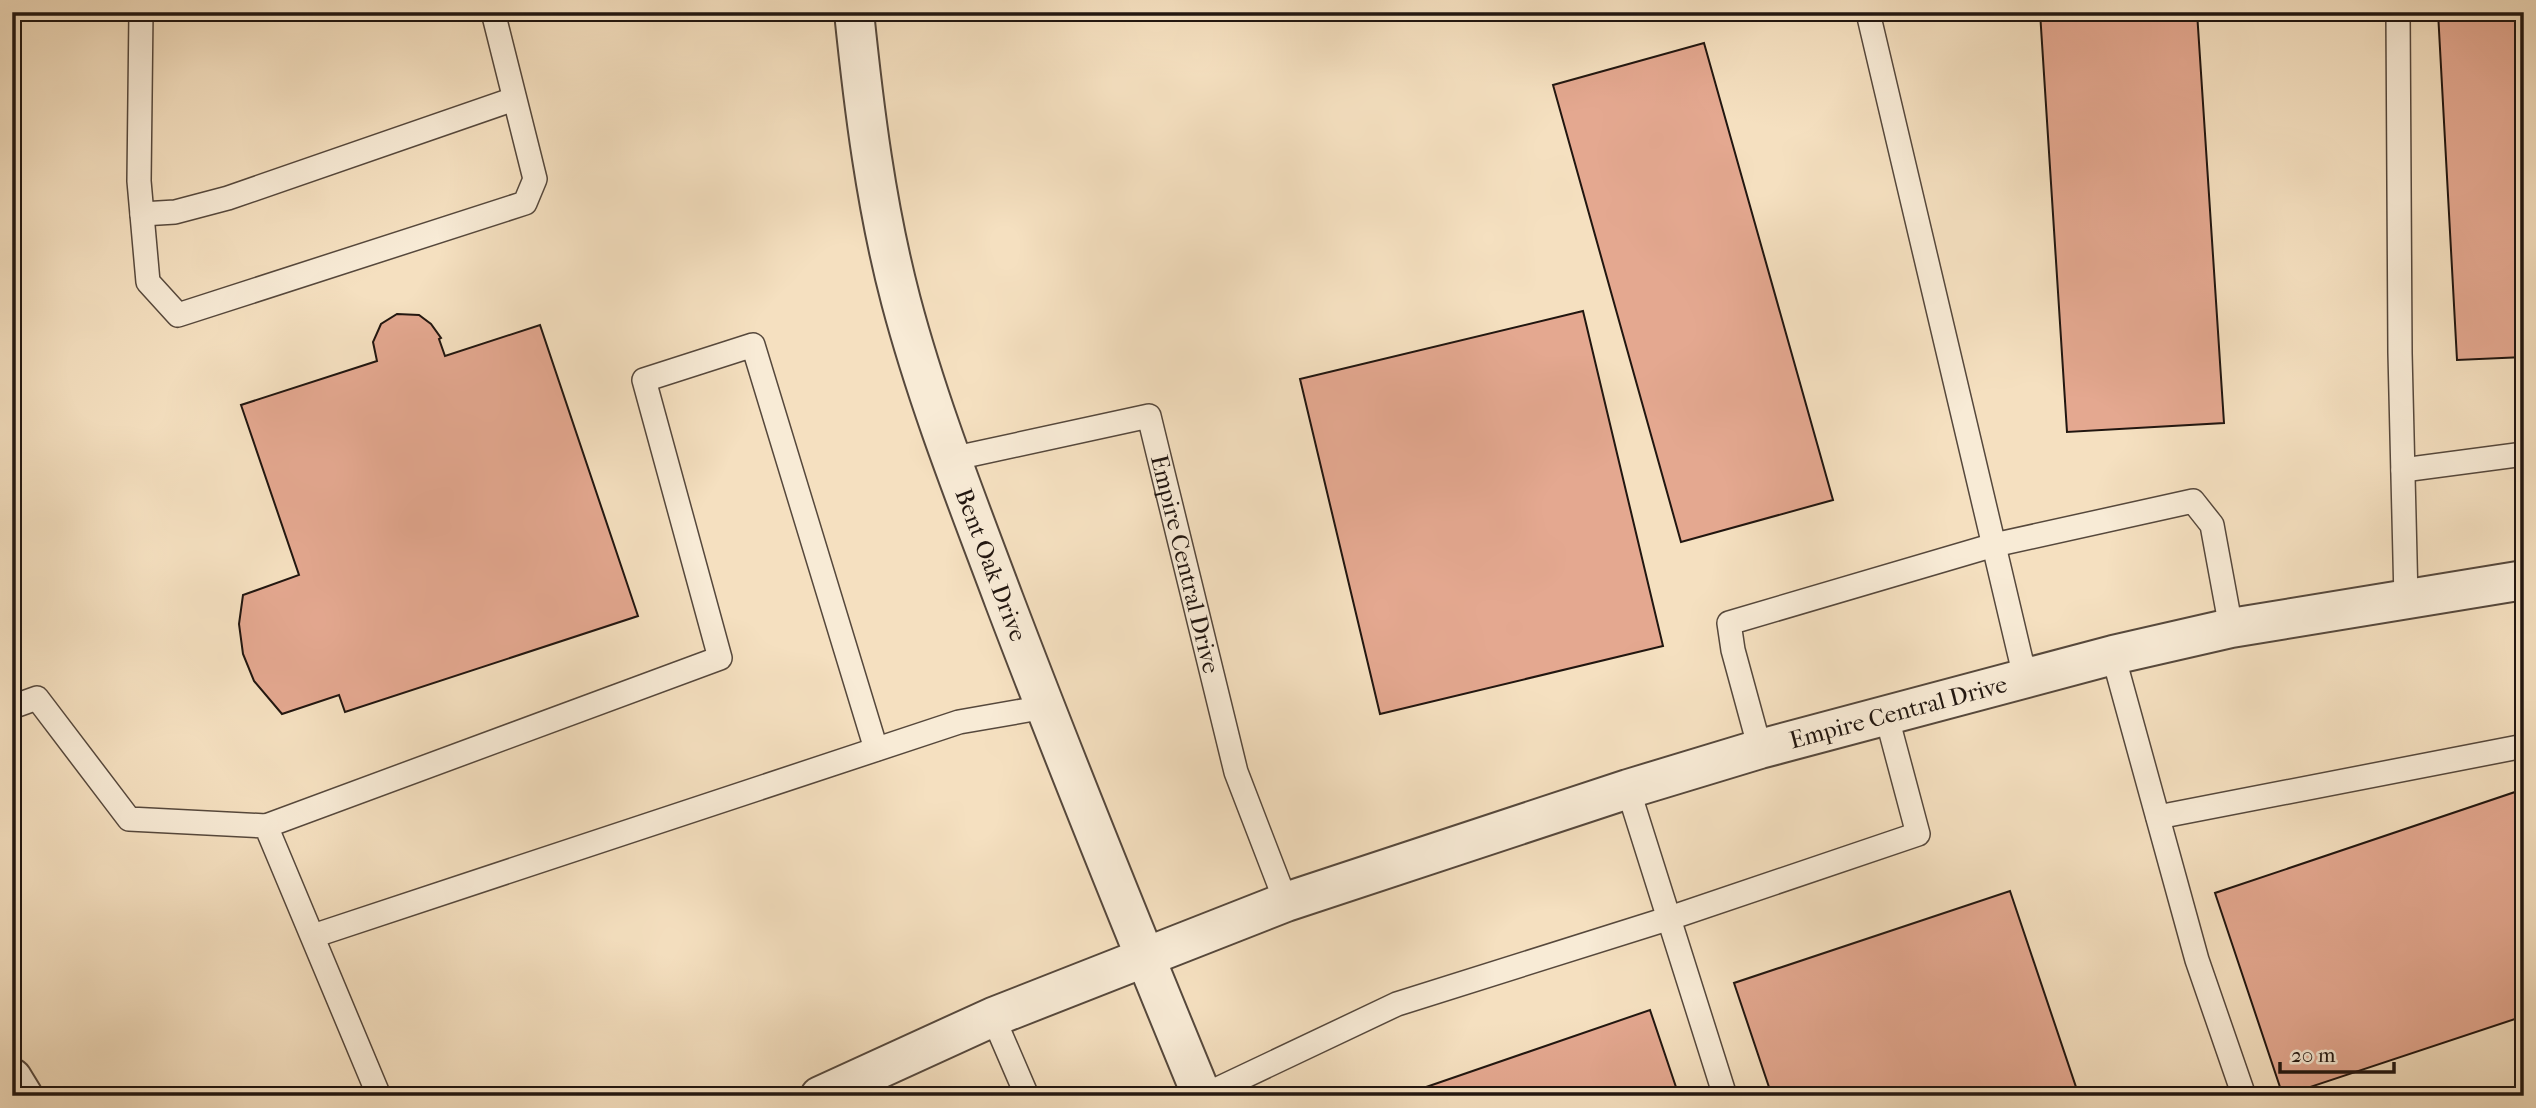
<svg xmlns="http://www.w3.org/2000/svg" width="2536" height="1108" font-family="'IM FELL French Canon',serif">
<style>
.building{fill:#e4a890;stroke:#211610;stroke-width:2}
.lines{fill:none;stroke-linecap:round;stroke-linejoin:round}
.service-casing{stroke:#56483c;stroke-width:26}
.minor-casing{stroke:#56483c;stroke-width:42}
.tertiary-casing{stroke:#56483c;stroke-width:42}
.service{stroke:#f8ebd6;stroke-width:23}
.minor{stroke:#f8ebd6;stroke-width:38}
.tertiary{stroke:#f8ebd6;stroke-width:38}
.labels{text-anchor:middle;stroke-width:7;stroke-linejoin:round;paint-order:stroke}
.street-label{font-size:24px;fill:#211610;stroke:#f8ebd6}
</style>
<rect width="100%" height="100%" fill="#f5e0c0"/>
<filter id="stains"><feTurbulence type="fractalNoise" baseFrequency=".00286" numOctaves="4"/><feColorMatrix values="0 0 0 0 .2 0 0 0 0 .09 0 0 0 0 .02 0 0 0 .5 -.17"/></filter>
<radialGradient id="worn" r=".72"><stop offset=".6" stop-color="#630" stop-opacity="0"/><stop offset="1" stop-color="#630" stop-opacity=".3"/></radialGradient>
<path class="building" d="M 2040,12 L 2197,12 L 2224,423 L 2067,432 Z
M 2438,12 L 2524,12 L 2524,357 L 2457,360 Z
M 1704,43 L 1833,500 L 1681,542 L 1553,85 Z
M 1583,311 L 1663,646 L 1380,714 L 1300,379 Z
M 397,314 L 419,315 L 431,324 L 441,338 L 439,339 L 445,356 L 540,325 L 638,616 L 345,712 L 339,695 L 282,714 L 254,681 L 243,654 L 239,624 L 243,595 L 299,575 L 241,405 L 377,361 L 373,342 L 381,324 Z
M 2524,789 L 2524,1016 L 2283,1096 L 2215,893 Z
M 2010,891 L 2078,1093 L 2071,1096 L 1772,1096 L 1734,983 Z
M 1650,1010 L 1679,1096 L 1400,1096 Z"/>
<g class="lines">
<defs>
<g id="service">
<path d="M 141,12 L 139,181 L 148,282 L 178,315 L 525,203 L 535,179 L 493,12"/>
<path d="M 2398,12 L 2400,353 L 2406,599"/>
<path d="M 1869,17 L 2025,677"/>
<path d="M 142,214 L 175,212 L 228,198 L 514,99"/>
<path id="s1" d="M 951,459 L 1149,416 L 1236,772 L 1286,902"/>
<path d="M 2403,470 L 2524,454"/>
<path d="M 2113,655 L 2197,960 L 2244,1096"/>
<path d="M 12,707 L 37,698 L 129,819 L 266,826 L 379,1096"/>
<path d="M 1760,749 L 1733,650 L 1729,623 L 1994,545 L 2193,501 L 2212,525 L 2231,628"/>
<path d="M 1628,789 L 1725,1096"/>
<path d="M 2158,817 L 2524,746"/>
<path d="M 266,826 L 720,658 L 644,380 L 753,345 L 876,749"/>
<path d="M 313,936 L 959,722 L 1045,707"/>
<path d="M 993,1017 L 1027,1096"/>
<path d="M 1203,1096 L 1397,1004 L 1670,918 L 1918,834 L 1886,714"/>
</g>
<path id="minor" d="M 12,1078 L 23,1096"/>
<g id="tertiary">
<path id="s2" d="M 854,12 C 864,109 876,206 901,301 C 928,403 967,501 1004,600 C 1067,766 1134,931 1202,1096"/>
<path id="s3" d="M 820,1096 L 993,1017 L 1286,902 L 1628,789 L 1760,749 L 2113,655 L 2231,628 L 2524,580"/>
</g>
</defs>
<use href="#service" class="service-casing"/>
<use href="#minor" class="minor-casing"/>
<use href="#tertiary" class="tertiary-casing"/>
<use href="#service" class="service"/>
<use href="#minor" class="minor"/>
<use href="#tertiary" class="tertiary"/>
</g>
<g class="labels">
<g class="street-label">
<text dy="8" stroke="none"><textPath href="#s1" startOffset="355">Empire Central Drive</textPath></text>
<text dy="8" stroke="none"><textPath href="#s2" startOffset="572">Bent Oak Drive</textPath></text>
<text dy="8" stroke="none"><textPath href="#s3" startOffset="1146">Empire Central Drive</textPath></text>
</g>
</g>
<rect width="2536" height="1108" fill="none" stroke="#f5e0c0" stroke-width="42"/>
<rect x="14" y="14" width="2508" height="1080" fill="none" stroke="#211610" stroke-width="3.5"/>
<rect x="21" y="21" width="2494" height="1066" fill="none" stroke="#211610" stroke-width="2"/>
<path d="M2280 1062v10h114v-10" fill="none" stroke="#211610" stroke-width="3.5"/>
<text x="2291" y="1062" font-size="21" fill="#211610" stroke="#f8ebd6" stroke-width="5" paint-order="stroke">20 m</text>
<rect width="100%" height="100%" filter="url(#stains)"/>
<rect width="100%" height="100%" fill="url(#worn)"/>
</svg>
